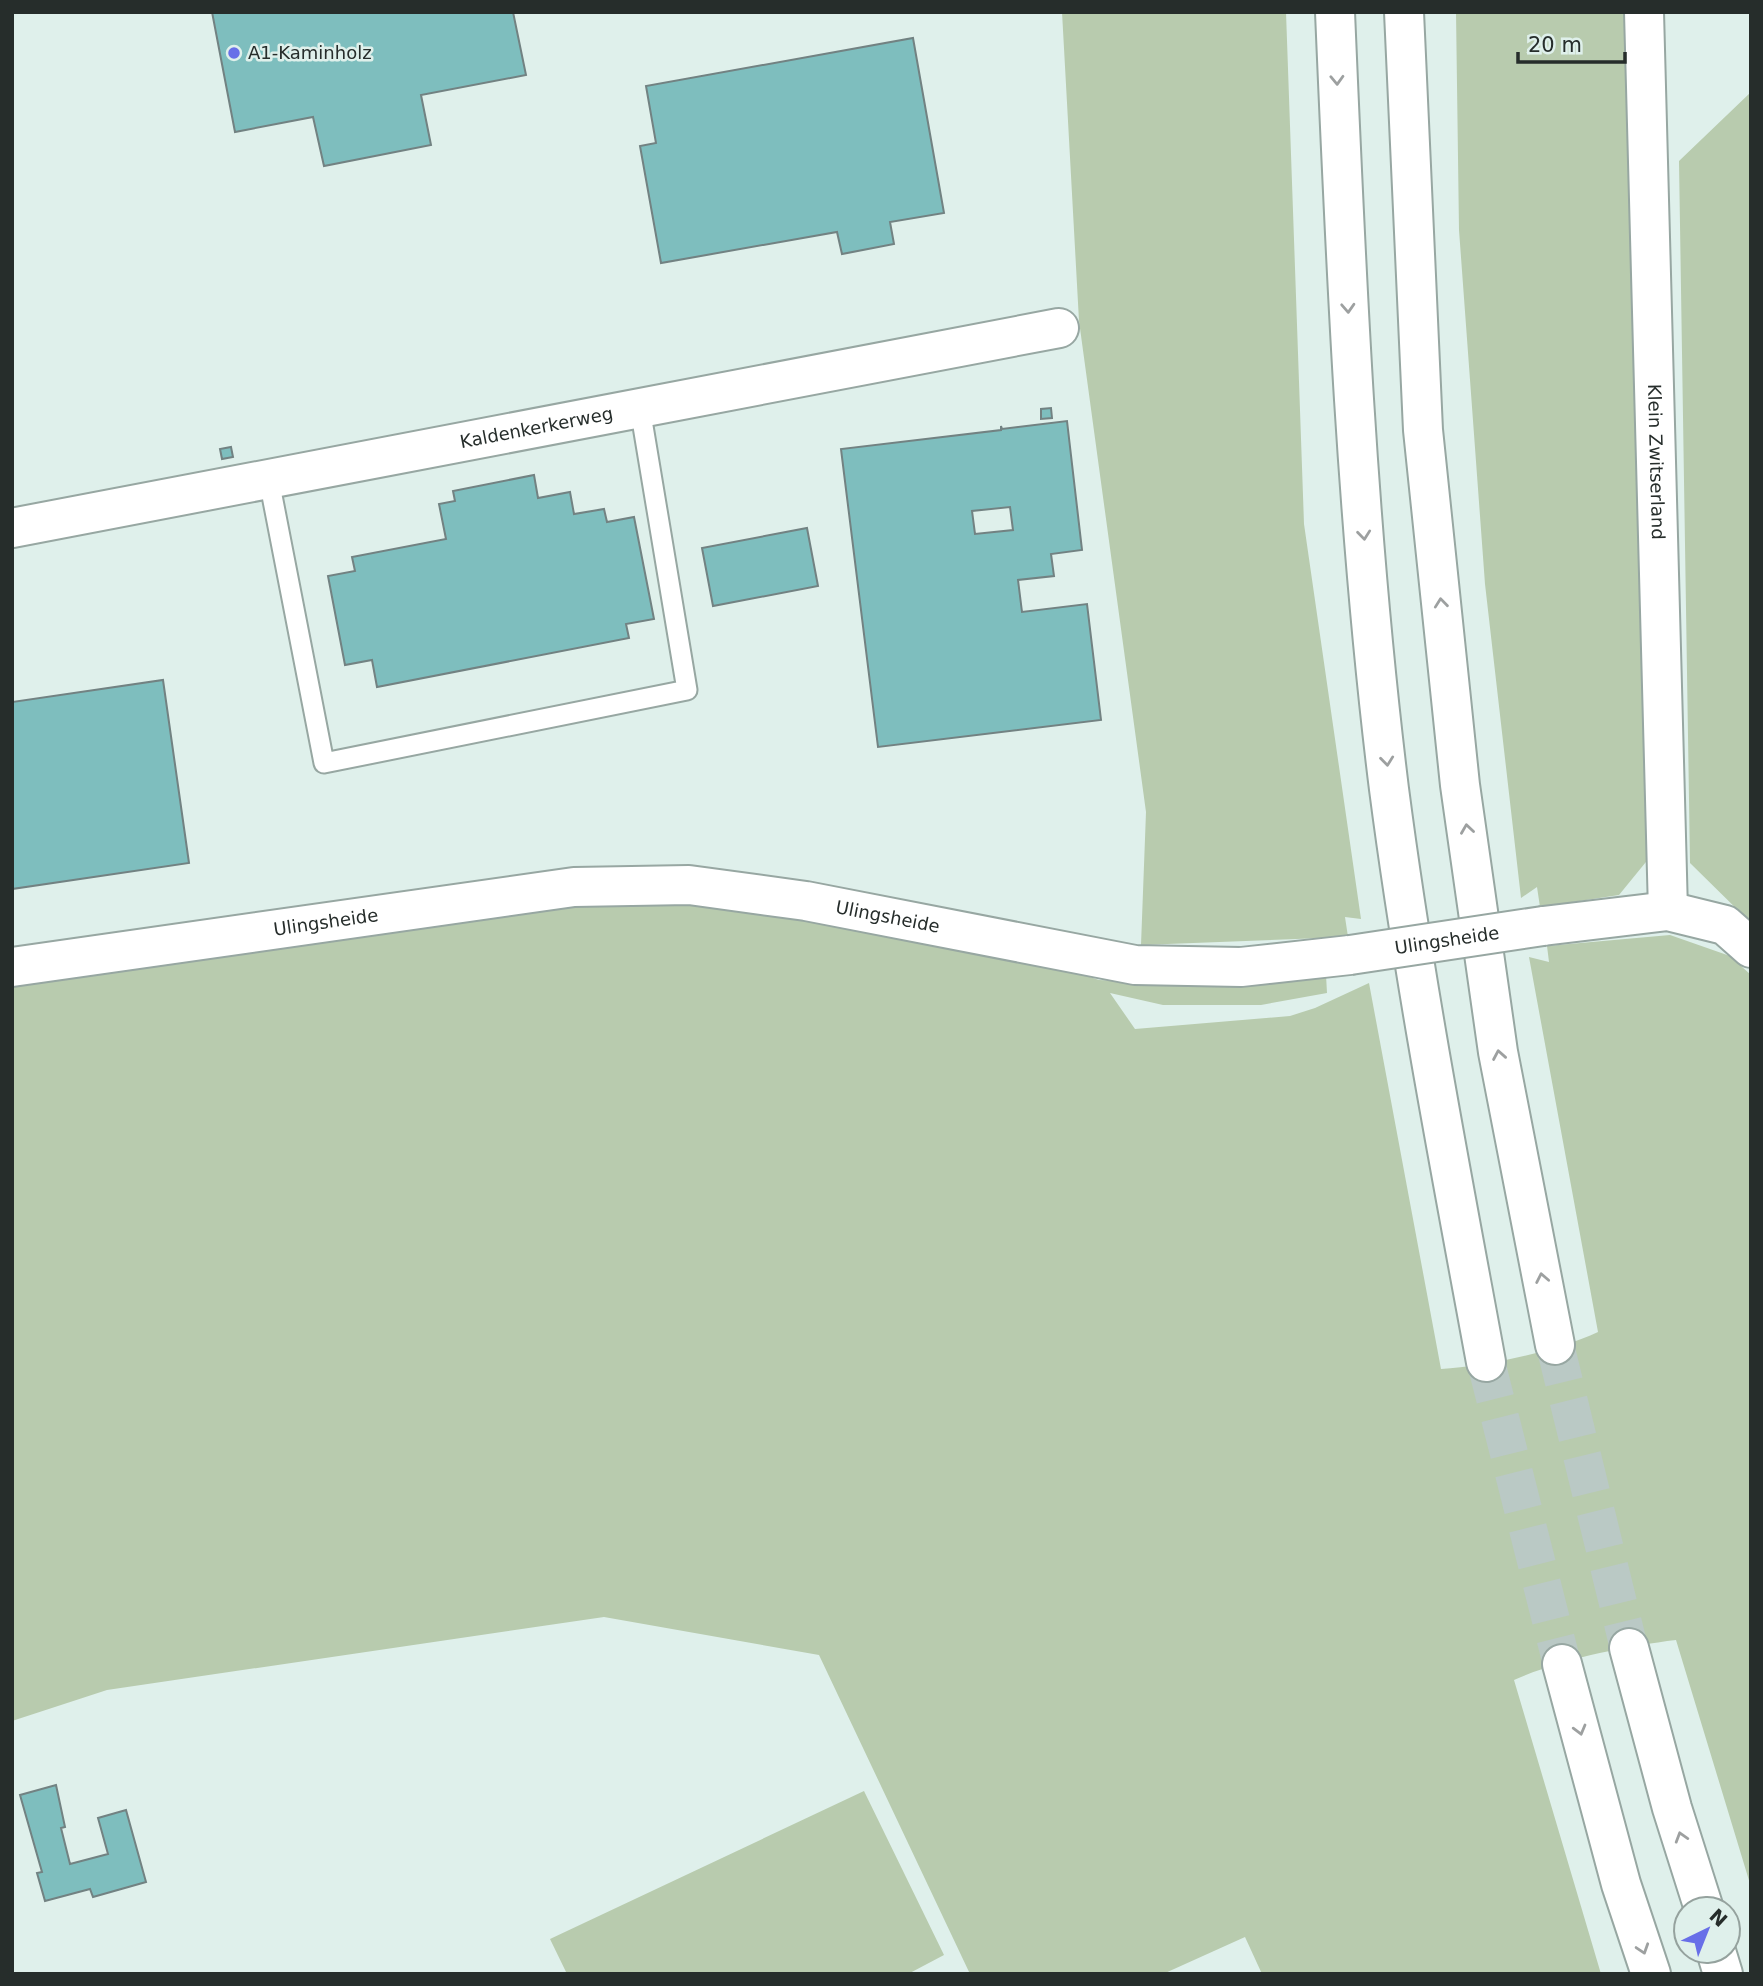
<svg xmlns="http://www.w3.org/2000/svg" width="1763" height="1986" font-family="'DejaVu Sans',sans-serif">
<style>
.green{fill:#b8cbae}
.building{fill:#7ebebe;stroke:#728282;stroke-width:2;fill-rule:evenodd}
.lines{fill:none;stroke-linecap:round;stroke-linejoin:round}
.highway-tunnel{stroke:#bac9c5;stroke-width:38;stroke-dasharray:38 19;stroke-linecap:butt}
.lane-casing{stroke:#97a7a2;stroke-width:23}
.street-casing{stroke:#97a7a2;stroke-width:42}
.highway-casing{stroke:#97a7a2;stroke-width:42}
.lane{stroke:#fff;stroke-width:19}
.street{stroke:#fff;stroke-width:38}
.highway{stroke:#fff;stroke-width:38}
.street-bridge-casing{stroke:#97a7a2;stroke-width:42;stroke-linecap:butt}
.street-bridge{stroke:#fff;stroke-width:38}
.oneway{stroke:#9da0a0}
.poi-dot{fill:#686fe8;stroke:#dff0eb;stroke-width:2.5}
.labels{text-anchor:middle;stroke-width:5;stroke-linejoin:round;paint-order:stroke}
.poi-label{font-size:18px;fill:#262d2b;stroke:#dff0eb;text-anchor:start}
.street-label{font-size:18px;fill:#262d2b;stroke:#dff0eb}
</style>
<rect width="100%" height="100%" fill="#dff0eb"/>
<path class="green" d="M 1062,12 L 1286,12 L 1304,524 L 1361,919 L 1345,917 L 1348,937 L 1141,945 L 1146,812 L 1079,321 Z
M 1456,12 L 1625,12 L 1650,857 L 1619,895 L 1540,907 L 1537,887 L 1521,898 L 1485,584 L 1459,230 Z
M 1751,92 L 1751,923 L 1690,863 L 1679,161 Z
M 688,903 L 804,919 L 1047,963 L 1099,980 L 1227,986 L 1313,973 L 1326,975 L 1327,993 L 1261,1005 L 1163,1005 L 1110,993 L 1135,1029 L 1290,1016 L 1315,1008 L 1369,983 L 1441,1369 C 1487,1366 1557,1351 1598,1332 L 1529,957 L 1549,962 L 1547,946 L 1670,935 L 1730,956 L 1751,975 L 1751,1887 L 1676,1640 C 1626,1646 1561,1659 1514,1680 L 1601,1974 L 1262,1974 L 1245,1937 L 1163,1974 L 970,1974 L 819,1655 L 604,1617 L 107,1690 L 12,1721 L 12,985 L 574,905 Z
M 864,1791 L 944,1955 L 908,1974 L 567,1974 L 550,1939 Z"/>
<path class="building" d="M 212,12 L 513,12 L 526,75 L 421,95 L 431,145 L 324,166 L 313,117 L 235,132 Z
M 913,38 L 944,213 L 890,222 L 894,244 L 842,254 L 837,232 L 661,263 L 640,146 L 656,143 L 646,86 Z
M 1051,408 L 1052,418 L 1041,419 L 1041,409 Z
M 1067,421 L 1082,550 L 1051,554 L 1054,576 L 1018,580 L 1022,612 L 1087,604 L 1101,720 L 878,747 L 841,449 L 1001,430 L 1001,426 L 1002,429 ZM 1010,507 L 1013,530 L 975,534 L 972,511 Z
M 231,447 L 233,457 L 222,459 L 220,449 Z
M 534,475 L 538,498 L 570,492 L 574,514 L 604,509 L 607,522 L 634,517 L 654,619 L 626,624 L 629,638 L 377,687 L 372,660 L 345,665 L 328,576 L 355,571 L 352,557 L 446,539 L 439,504 L 455,501 L 453,491 Z
M 807,528 L 818,586 L 713,606 L 702,548 Z
M 163,680 L 189,863 L 12,889 L 12,702 Z
M 56,1785 L 65,1827 L 61,1828 L 70,1864 L 108,1854 L 98,1818 L 126,1810 L 146,1882 L 93,1897 L 90,1889 L 45,1901 L 37,1873 L 42,1872 L 20,1795 Z"/>
<g class="lines">
<path class="highway-tunnel" d="M 1555,1345 L 1629,1648
M 1486,1362 L 1562,1664"/>
<defs>
<path id="lane" d="M 269,480 L 324,763 L 687,690 L 640,408"/>
<g id="street">
<path id="s1" d="M 1644,12 L 1668,911"/>
<path id="s2" d="M 12,528 L 1059,328"/>
<path d="M 1543,926 L 1668,911 L 1725,925 L 1751,948"/>
<path id="s3" d="M 12,967 L 574,887 L 689,885 L 806,901 L 1135,965 L 1241,967 L 1350,955"/>
</g>
<path id="highway" d="M 1335,12 C 1346,272 1357,531 1389,789 C 1414,981 1451,1172 1486,1362
M 1404,12 L 1423,430 L 1460,785 L 1498,1052 L 1555,1345
M 1629,1648 L 1672,1808 L 1704,1909
M 1562,1664 L 1621,1884 L 1651,1974
M 1716,1951 L 1723,1974"/>
</defs>
<use href="#lane" class="lane-casing"/>
<use href="#street" class="street-casing"/>
<use href="#highway" class="highway-casing"/>
<use href="#lane" class="lane"/>
<use href="#street" class="street"/>
<use href="#highway" class="highway"/>
<defs>
<g id="street-bridge">
<path id="s4" d="M 1350,955 L 1543,926"/>
</g>
</defs>
<use href="#street-bridge" class="street-bridge-casing"/>
<use href="#street-bridge" class="street-bridge"/>
</g>
<defs><path id="oneway-chevron" d="M-2-3.5L2.5 0L-2 3.5" fill="none" stroke-width="1.6" stroke-linecap="round" stroke-linejoin="round" transform="scale(1.75)"/></defs>
<g class="oneway">
<use href="#oneway-chevron" transform="translate(1337 80) rotate(88)"/>
<use href="#oneway-chevron" transform="translate(1348 308) rotate(87)"/>
<use href="#oneway-chevron" transform="translate(1364 535) rotate(84)"/>
<use href="#oneway-chevron" transform="translate(1441 603) rotate(-96)"/>
<use href="#oneway-chevron" transform="translate(1387 761) rotate(84)"/>
<use href="#oneway-chevron" transform="translate(1467 829) rotate(-98)"/>
<use href="#oneway-chevron" transform="translate(1499 1055) rotate(-100)"/>
<use href="#oneway-chevron" transform="translate(1542 1278) rotate(-101)"/>
<use href="#oneway-chevron" transform="translate(1580 1730) rotate(75)"/>
<use href="#oneway-chevron" transform="translate(1681 1837) rotate(-107)"/>
<use href="#oneway-chevron" transform="translate(1643 1949) rotate(72)"/>
</g>
<circle class="poi-dot" cx="234" cy="53" r="7"/>
<g class="labels">
<g class="poi-label">
<text x="248" y="59">A1-Kaminholz</text>
</g>
<g class="street-label">
<text dy="6" stroke="none"><textPath href="#s2" startOffset="534">Kaldenkerkerweg</textPath></text>
<text dy="6" stroke="none"><textPath href="#s1" startOffset="450">Klein Zwitserland</textPath></text>
<text dy="6" stroke="none"><textPath href="#s3" startOffset="884">Ulingsheide</textPath></text>
<text dy="6" stroke="none"><textPath href="#s3" startOffset="317">Ulingsheide</textPath></text>
<text dy="6" stroke="none"><textPath href="#s4" startOffset="98">Ulingsheide</textPath></text>
</g>
</g>
<rect width="1763" height="1986" fill="none" stroke="#262d2b" stroke-width="28"/>
<g transform="translate(1707 1930) rotate(43)"><circle r="33" fill="#dff0eb" stroke="#95a29e" stroke-width="2"/>
<path d="M0-5L12 26L0 18L-12 26Z" fill="#686fe8"/>
<text y="-10" font-size="19" font-weight="bold" text-anchor="middle" fill="#262d2b">N</text>
</g>
<path d="M1518 52v10h107v-10" fill="none" stroke="#262d2b" stroke-width="3.5"/>
<text x="1528" y="52" font-size="21" fill="#262d2b" stroke="#dff0eb" stroke-width="5" paint-order="stroke">20 m</text>
</svg>
